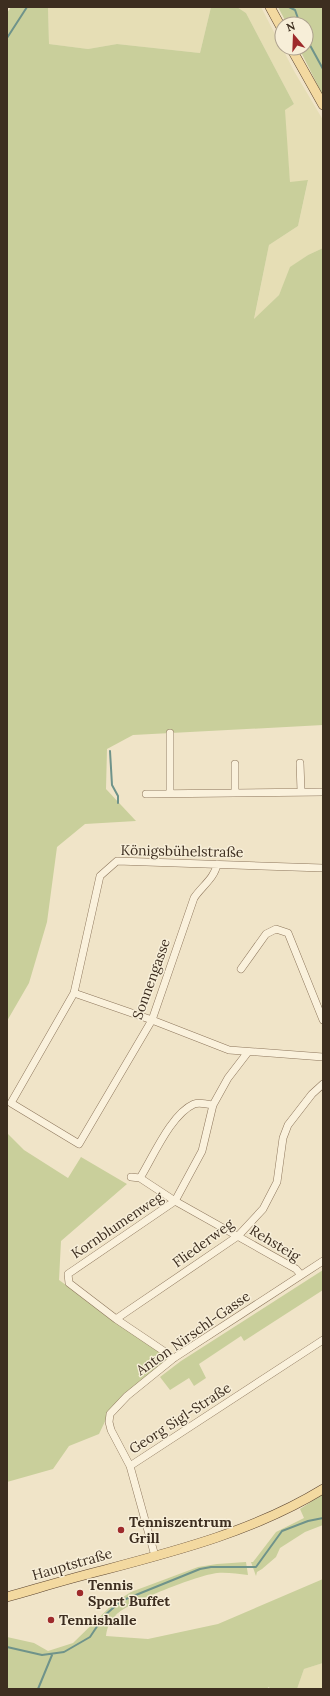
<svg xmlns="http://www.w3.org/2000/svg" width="330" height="1696" font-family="Lora,serif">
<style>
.farmland{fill:#e6deb5}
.green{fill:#c9cf9b}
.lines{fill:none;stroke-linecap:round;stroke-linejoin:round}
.stream{stroke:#6f938a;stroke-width:2}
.minor-casing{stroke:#8d765c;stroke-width:8}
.major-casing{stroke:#5b4430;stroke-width:10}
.minor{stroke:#faf1dc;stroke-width:7}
.major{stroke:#f3d9a0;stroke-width:9}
.poi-dot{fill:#9e2a2b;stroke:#f7eed8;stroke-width:1.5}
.labels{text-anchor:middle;stroke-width:3;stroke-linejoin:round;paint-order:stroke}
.street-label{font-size:14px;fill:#3d2e20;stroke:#f7eed8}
.poi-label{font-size:14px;font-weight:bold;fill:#3d2e20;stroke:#f7eed8;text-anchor:start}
</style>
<rect width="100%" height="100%" fill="#f0e4c8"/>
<path class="farmland" d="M 48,7 L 211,7 L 200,53 L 117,44 L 88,49 L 49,44 Z
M 237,7 L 261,7 L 294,71 L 323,120 L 323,248 L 308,255 L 291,267 L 279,295 L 254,320 L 269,245 L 298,226 L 308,181 L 290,183 L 284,110 L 294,104 L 246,13 Z
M 323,1663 L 323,1689 L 297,1689 L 304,1669 Z"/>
<path class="green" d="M 11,7 L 48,7 L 49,44 L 88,49 L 117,44 L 200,53 L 211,7 L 237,7 L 246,13 L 294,104 L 285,110 L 290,182 L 308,180 L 298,226 L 269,245 L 254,319 L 279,295 L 290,267 L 308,255 L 323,248 L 323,725 L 133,735 L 107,749 L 106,789 L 136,821 L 85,824 L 57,847 L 47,922 L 29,983 L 7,1021 L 7,13 Z
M 278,7 L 323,7 L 323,96 L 299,48 L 306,48 L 306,24 L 287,24 Z
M 7,1133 L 24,1150 L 68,1178 L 81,1157 L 127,1184 L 61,1241 L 59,1280 L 169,1359 L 111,1409 L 99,1434 L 69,1446 L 53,1469 L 7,1482 Z
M 323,1270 L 323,1290 L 244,1341 L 241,1336 L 199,1364 L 206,1378 L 194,1386 L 189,1378 L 170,1390 L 160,1377 L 181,1361 Z
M 323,1494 L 323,1525 L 305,1532 L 280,1548 L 276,1557 L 262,1569 L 257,1572 L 256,1576 L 251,1562 L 253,1562 L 276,1532 L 304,1518 L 300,1509 Z
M 246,1562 L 248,1575 C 238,1574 227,1572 217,1573 C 199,1575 128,1602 116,1615 C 110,1621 107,1627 106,1636 L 148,1639 L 218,1624 L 323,1579 L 323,1663 L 304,1669 L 297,1689 L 270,1689 L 269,1687 L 266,1689 L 7,1689 L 7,1637 L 34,1643 L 48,1651 L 73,1643 L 115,1602 L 131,1592 L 198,1567 L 217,1564 Z"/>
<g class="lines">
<path class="stream" d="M 289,7 L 295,10 L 300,24
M 7,38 L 27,7
M 306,38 L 323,69
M 110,751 L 112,785 L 118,796 L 118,803
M 7,1647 L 42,1655 L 64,1652 L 90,1637 L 104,1616 L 121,1601 L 200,1569 L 211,1567 L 256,1567 L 282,1531 L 308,1521 L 323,1518
M 38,1689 L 52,1655"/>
<defs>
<path id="minor" d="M 300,763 L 301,791
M 235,764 L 235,792
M 170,793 L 170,733
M 146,794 L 323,792
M 217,864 C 215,878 201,887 194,898 L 152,1020 L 79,1144 L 11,1103 L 74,993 L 100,876 L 117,861 L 323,868
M 241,969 L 266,934 L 276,929 L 288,933 L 323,1020
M 74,993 L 152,1020 L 229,1050 L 323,1057
M 131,1177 L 140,1178 L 175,1201 L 296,1269 L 301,1275
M 140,1178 C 153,1157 171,1114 194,1104 C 199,1102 208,1104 213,1105
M 116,1319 L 238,1236 L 263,1209 L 277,1182 L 283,1138 L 288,1125 L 312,1094 L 323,1084
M 174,1358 L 116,1319 L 69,1283 L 68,1274 L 175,1201 L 202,1151 L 213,1105 L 228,1078 L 248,1052
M 130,1466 L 323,1340
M 155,1556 L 130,1466 L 111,1430 L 109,1422 L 110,1414 L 127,1396 L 174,1358 L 323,1261"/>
<path id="major" d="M 270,7 L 282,29
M 291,48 L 323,105
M 7,1597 C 39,1588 71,1578 104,1570 C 180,1550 256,1530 323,1489"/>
</defs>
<use href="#minor" class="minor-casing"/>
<use href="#major" class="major-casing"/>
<use href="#minor" class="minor"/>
<use href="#major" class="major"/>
</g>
<g class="poi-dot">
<circle cx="121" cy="1530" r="4"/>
<circle cx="80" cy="1593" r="4"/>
<circle cx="51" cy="1620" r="4"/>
</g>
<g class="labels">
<g class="street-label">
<text transform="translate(182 851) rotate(1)" y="5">Königsbühelstraße</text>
<text transform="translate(151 979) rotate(-70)" y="5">Sonnengasse</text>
<text transform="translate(117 1225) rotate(-34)" y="5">Kornblumenweg</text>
<text transform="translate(203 1243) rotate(-36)" y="5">Fliederweg</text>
<text transform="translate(275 1243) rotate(31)" y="5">Rehsteig</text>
<text transform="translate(193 1333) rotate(-35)" y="5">Anton Nirschl-Gasse</text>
<text transform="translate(180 1418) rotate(-33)" y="5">Georg Sigl-Straße</text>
<text transform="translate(72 1564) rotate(-16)" y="5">Hauptstraße</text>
</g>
<g class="poi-label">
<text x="129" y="1527">Tenniszentrum<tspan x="129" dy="16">Grill</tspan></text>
<text x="88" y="1590">Tennis<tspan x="88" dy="16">Sport Buffet</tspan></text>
<text x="59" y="1625">Tennishalle</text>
</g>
</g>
<rect width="330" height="1696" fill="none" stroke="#3d2e20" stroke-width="16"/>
<g transform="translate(294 36) rotate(341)"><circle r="19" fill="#f7eed8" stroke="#ada18e"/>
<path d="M0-3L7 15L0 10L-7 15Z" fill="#9e2a2b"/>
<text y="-6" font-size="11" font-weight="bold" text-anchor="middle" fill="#3d2e20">N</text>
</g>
</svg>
